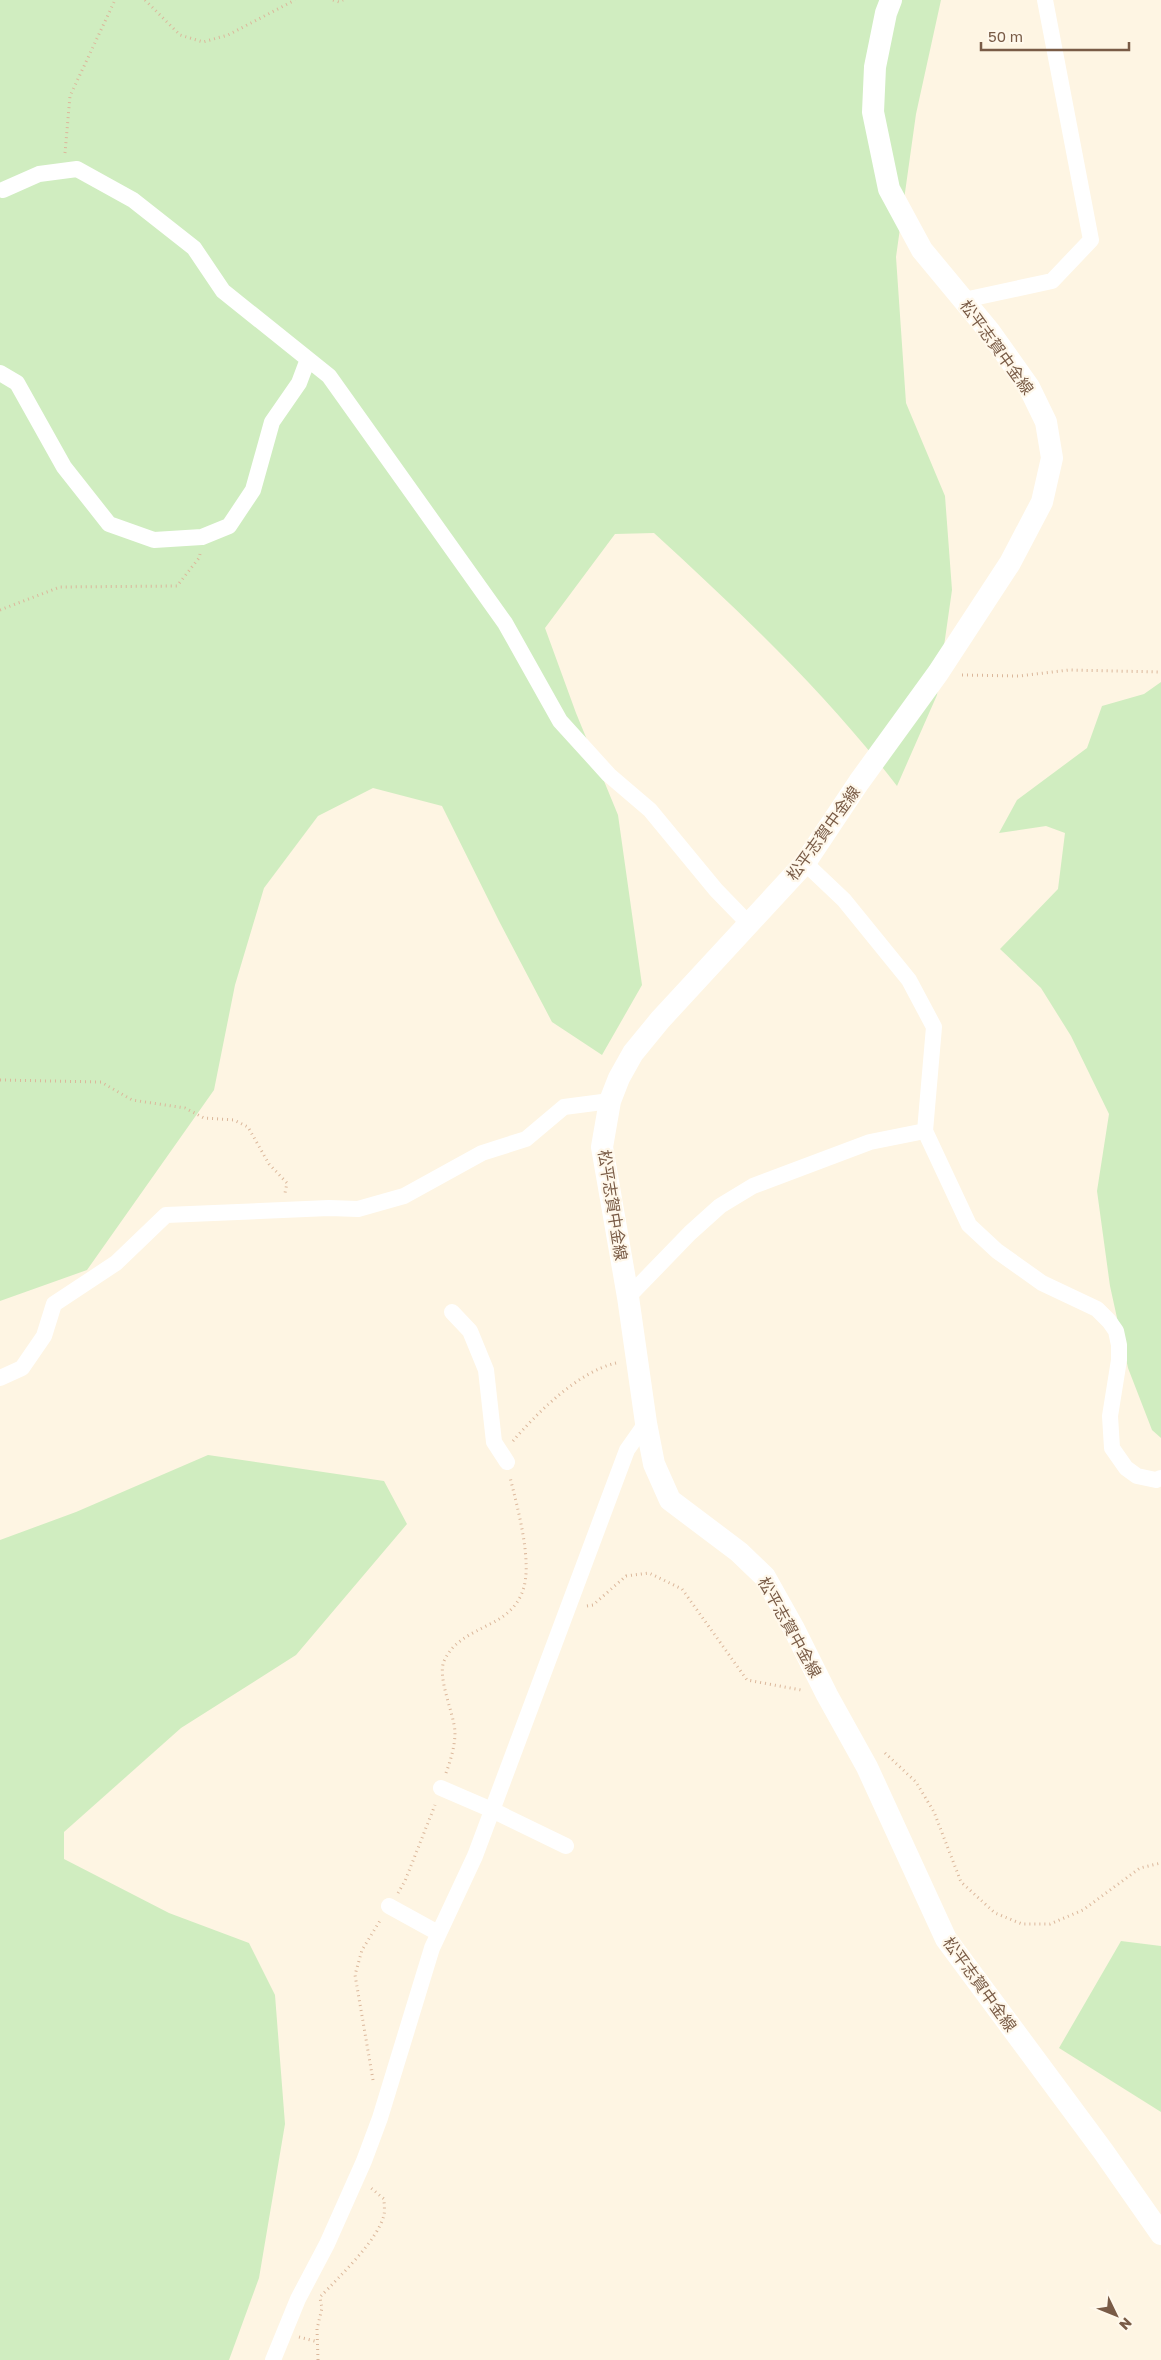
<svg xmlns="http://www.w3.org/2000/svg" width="1161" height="2360" font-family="'Golos Text','Noto Sans JP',sans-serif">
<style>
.green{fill:#d0edc0}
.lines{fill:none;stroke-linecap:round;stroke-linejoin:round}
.path{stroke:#dbb79b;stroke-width:3;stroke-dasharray:1 4;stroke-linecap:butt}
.minor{stroke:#fff;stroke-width:16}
.secondary{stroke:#fff;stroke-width:22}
.labels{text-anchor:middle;stroke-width:4.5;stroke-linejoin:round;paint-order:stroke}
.street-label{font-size:16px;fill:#795b46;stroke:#fff8eb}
</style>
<rect width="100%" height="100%" fill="#fef5e3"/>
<path class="green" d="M 0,0 L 941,0 L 916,114 L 896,257 L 906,403 L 945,496 L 952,590 L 937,695 L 897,786 C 826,693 740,612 654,533 L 615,534 L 545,628 L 576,713 L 618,815 L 642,985 L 602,1055 L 552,1022 L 499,921 L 442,806 L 373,788 L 318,816 L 264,888 L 235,985 L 214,1090 L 87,1270 L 0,1301 Z
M 1161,682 L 1161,1438 L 1152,1430 L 1128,1368 L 1110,1286 L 1097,1191 L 1109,1114 L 1071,1036 L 1041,988 L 1000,949 L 1058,889 L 1065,833 L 1046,826 L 999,833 L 1017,800 L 1087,748 L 1102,706 L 1144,694 Z
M 208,1455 L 384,1481 L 407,1524 L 296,1655 L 181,1728 L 64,1832 L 64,1859 L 169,1913 L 249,1943 L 275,1995 L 285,2124 L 259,2278 L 229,2360 L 0,2360 L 0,1540 L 76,1512 Z
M 1121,1941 L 1161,1946 L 1161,2112 L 1059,2048 Z"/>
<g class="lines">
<path class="path" d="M 145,0 L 180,35 L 203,42 L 228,35 L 295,0
M 333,0 L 339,2 L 343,0
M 65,153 L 70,96 L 115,0
M 0,610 L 60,587 L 177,586 L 199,558 L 200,554
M 962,675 L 1019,676 L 1069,670 L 1161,672
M 0,1080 L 101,1082 L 132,1100 L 185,1108 L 204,1118 L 234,1120 L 248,1127 L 269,1164 L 287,1183 L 285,1193
M 513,1441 C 538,1412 578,1372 616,1363
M 587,1606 L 593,1605 L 626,1576 L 649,1573 L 682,1589 L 747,1680 L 801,1690
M 885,1753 L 916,1782 L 934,1812 L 961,1882 L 995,1913 L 1022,1924 L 1050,1924 L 1083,1910 L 1140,1868 L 1161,1863
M 446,1773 C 451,1759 455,1746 455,1732 C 454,1713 437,1678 444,1661 C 453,1641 471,1634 490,1624 C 505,1617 518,1606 523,1590 C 533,1562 517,1506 510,1477
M 398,1893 L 405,1881 L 435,1805
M 373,2080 L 355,1975 L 362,1950 L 381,1919
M 321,2296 C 339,2277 378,2240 384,2215 C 385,2210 384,2204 384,2199 L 371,2188
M 299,2337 L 318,2342
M 318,2360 L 317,2329 L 322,2308 L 320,2298"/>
<path class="minor" d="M 3,190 L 39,174 L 77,169 L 133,200 L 194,248 L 223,291 L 329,376 L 505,623 L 560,721 L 609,775 L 650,810 L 716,890 L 749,924
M 964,300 L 1052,281 L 1091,240 L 1045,0
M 0,373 L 17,383 L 64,467 L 109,524 L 154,540 L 202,537 L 229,526 L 253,490 L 272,422 L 299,383 L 308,359
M 805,863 L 844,900 L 909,980 L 934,1027 L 925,1131 L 969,1225 L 997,1251 L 1042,1283 L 1097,1309 L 1109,1321 L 1116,1331 L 1119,1345 L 1119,1360 L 1110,1416 L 1112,1448 L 1126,1468 L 1137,1476 L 1156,1480 L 1161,1478
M 628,1297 L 690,1233 L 720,1206 L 753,1186 L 870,1142 L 925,1131
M 452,1312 L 470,1331 L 486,1370 L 494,1442 L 507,1462
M 0,1378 L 22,1368 L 44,1336 L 54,1304 L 116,1263 L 166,1215 L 329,1208 L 358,1209 L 404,1196 L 482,1153 L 526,1139 L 564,1107 L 610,1101
M 441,1788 L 492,1810 L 566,1846
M 389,1906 L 438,1933
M 273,2360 L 298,2299 L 327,2244 L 364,2161 L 380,2118 L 432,1948 L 475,1856 L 627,1450 L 646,1423"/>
<path class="secondary" d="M 891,0 L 886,13 L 875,67 L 873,112 L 889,189 L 922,250 L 990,332 L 1029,387 L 1046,422 L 1052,458 L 1042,502 L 1010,563 L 938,673 L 859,782 L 805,863 L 660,1020 L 633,1053 L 619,1078 L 610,1101 L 602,1147 L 628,1297 L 646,1423 L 654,1464 L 670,1500 L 739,1552 L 765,1577 L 793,1627 L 827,1695 L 867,1767 L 946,1939 L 1103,2151 L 1161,2234"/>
</g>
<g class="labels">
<g class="street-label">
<text transform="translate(997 347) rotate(54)" y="6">松平志賀中金線</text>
<text transform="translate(823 833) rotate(-54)" y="6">松平志賀中金線</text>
<text transform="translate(613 1205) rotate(81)" y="6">松平志賀中金線</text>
<text transform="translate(790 1627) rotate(61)" y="6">松平志賀中金線</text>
<text transform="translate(980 1984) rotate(54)" y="6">松平志賀中金線</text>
</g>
</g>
<g transform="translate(1116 2315) rotate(133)" stroke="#fff8eb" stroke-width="4" paint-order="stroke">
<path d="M0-4L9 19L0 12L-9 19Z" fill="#795b46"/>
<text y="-8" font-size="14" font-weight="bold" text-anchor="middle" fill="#795b46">N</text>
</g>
<path d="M981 42v8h148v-8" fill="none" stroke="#795b46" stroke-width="2.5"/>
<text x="988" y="42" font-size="15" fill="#795b46" stroke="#fff8eb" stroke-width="4" paint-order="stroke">50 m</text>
</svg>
